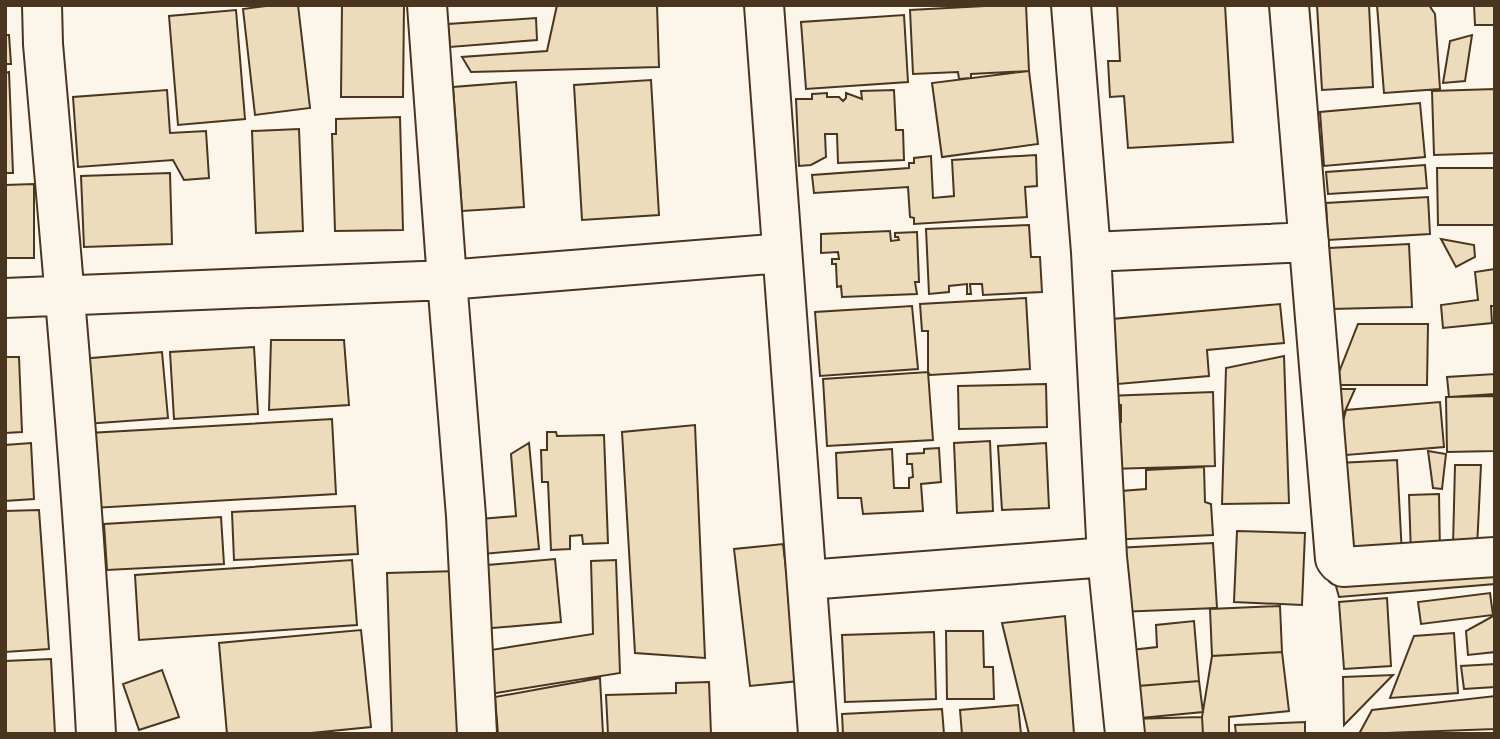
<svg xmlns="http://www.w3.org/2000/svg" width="1500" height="739" font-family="Cabin,sans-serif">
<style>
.building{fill:#ecdcbc;stroke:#4a3520;stroke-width:2}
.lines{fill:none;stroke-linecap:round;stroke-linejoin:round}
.street-casing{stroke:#4a3520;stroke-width:42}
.street{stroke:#fbf6e9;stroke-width:38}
</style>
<rect width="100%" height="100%" fill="#fbf6e9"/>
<path class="building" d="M 274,5 L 298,5 L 310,108 L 255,115 L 243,9 Z
M 342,5 L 404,5 L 403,97 L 341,97 Z
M 557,5 L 657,5 L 659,67 L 471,72 L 462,57 L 547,51 Z
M 1004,5 L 1026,5 L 1029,71 L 971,74 L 971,78 L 959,79 L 958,72 L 913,74 L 910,10 Z
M 1117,5 L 1225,5 L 1233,142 L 1128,148 L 1124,96 L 1110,97 L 1108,61 L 1120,61 Z
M 1317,5 L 1369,5 L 1373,87 L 1322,90 Z
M 1377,5 L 1429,5 L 1435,14 L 1440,89 L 1384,93 Z
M 1474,5 L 1495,5 L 1495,25 L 1475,25 Z
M 236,10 L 245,119 L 178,125 L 169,16 Z
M 904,15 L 908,82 L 806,89 L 801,22 Z
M 536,18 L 537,40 L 450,47 L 448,24 Z
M 5,35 L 9,35 L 11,64 L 5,64 Z
M 1472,35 L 1465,81 L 1443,83 L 1450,41 Z
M 1029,71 L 1038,144 L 942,157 L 932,83 Z
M 9,72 L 13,173 L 5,173 L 5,73 Z
M 651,80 L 659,215 L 582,220 L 574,85 Z
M 516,82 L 524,207 L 462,211 L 453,87 Z
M 1495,89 L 1495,153 L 1434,155 L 1432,91 Z
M 167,90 L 170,133 L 206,131 L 209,178 L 184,180 L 173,160 L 78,167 L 73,97 Z
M 894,90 L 896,130 L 903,130 L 904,160 L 838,163 L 837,134 L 825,134 L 826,157 L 811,165 L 799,166 L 796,99 L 812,99 L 812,94 L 827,93 L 827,97 L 839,97 L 843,101 L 846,98 L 846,93 L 862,99 L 861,91 Z
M 1420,103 L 1425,157 L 1324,166 L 1320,112 Z
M 400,117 L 403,230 L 335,231 L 332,134 L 336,134 L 336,119 Z
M 299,129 L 303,231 L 256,233 L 252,131 Z
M 1036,155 L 1037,186 L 1025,187 L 1027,217 L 914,224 L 914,218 L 910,217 L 908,187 L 814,193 L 812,175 L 909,168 L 909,163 L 914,163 L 914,158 L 931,156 L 933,198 L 954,196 L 952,160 Z
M 1425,165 L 1427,188 L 1328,194 L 1326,172 Z
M 1437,168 L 1495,168 L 1495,225 L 1438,225 Z
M 170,173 L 172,244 L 84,247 L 81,176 Z
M 34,184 L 34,258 L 5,258 L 5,185 Z
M 1428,197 L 1430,234 L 1328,240 L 1326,203 Z
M 1029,225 L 1031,257 L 1040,257 L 1042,292 L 983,295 L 982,284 L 970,284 L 971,294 L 967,294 L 967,284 L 949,286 L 949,292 L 929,294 L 926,229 Z
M 890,231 L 891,241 L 899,240 L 898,237 L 895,237 L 895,233 L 917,232 L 919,282 L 915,282 L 917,294 L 842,297 L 841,286 L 837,287 L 836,264 L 832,264 L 832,259 L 839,259 L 838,252 L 821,253 L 821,234 Z
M 1441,239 L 1474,245 L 1475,257 L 1456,267 Z
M 1409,244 L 1412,307 L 1331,309 L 1329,248 Z
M 1495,269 L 1495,306 L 1491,306 L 1492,323 L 1443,328 L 1441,305 L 1478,300 L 1475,272 Z
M 1026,298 L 1030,369 L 930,375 L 928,372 L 928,331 L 922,331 L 920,304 Z
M 1280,304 L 1284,343 L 1207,350 L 1209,376 L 1118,384 L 1112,319 Z
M 912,306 L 918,369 L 820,376 L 815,312 Z
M 1358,324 L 1428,324 L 1427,385 L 1334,385 Z
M 271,340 L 344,340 L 349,405 L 269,410 Z
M 254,347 L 258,414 L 174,419 L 170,352 Z
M 162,352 L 168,418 L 85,424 L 80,359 Z
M 1284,356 L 1289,503 L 1222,504 L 1226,368 Z
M 5,357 L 19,357 L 22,432 L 5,433 Z
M 928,372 L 933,440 L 827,446 L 823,379 Z
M 1495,374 L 1495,394 L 1449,397 L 1447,377 Z
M 1046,384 L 1047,427 L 959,429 L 958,386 Z
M 1331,389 L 1355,389 L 1338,427 Z
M 1213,392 L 1215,466 L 1109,469 L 1107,423 L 1121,422 L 1121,405 L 1106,406 L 1106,396 Z
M 1495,396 L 1495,451 L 1447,452 L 1446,397 Z
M 1440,402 L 1444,447 L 1334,456 L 1346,410 Z
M 332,419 L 336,494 L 93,508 L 89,433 Z
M 695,425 L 705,658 L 635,653 L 622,432 Z
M 547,432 L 556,432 L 557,436 L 604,435 L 608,543 L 583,544 L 582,535 L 570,536 L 570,549 L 551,550 L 548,482 L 542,482 L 541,450 L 547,450 Z
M 990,441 L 993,511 L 957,513 L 954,443 Z
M 31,443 L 34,499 L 5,501 L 5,445 Z
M 529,443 L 539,549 L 483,554 L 480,519 L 516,516 L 511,454 Z
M 1046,443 L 1049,508 L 1002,510 L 998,446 Z
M 939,448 L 941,482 L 921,484 L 923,511 L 863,514 L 861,498 L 838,498 L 836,453 L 892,449 L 894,488 L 909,488 L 909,478 L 913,477 L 912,464 L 907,464 L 907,454 L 924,453 L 924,449 Z
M 1428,451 L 1446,454 L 1442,489 L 1433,488 Z
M 1397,460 L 1402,555 L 1342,558 L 1338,463 Z
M 1455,465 L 1481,465 L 1477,548 L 1453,546 Z
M 1204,467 L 1205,502 L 1211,504 L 1213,535 L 1108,540 L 1121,491 L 1146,489 L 1146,470 Z
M 1439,494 L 1440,553 L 1411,554 L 1409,495 Z
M 355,506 L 358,554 L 234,560 L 232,512 Z
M 39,510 L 49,649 L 5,652 L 5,511 Z
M 221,517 L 224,564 L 107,570 L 104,524 Z
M 1237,531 L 1305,533 L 1302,605 L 1234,602 Z
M 1213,543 L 1217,608 L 1118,612 L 1115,548 Z
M 783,544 L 799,681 L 750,686 L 734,549 Z
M 555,559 L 561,622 L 481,629 L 476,566 Z
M 352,560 L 357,625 L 139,640 L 135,575 Z
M 616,560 L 620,673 L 490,694 L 491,650 L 593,634 L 591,561 Z
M 1495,562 L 1495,584 L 1339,597 L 1334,579 Z
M 458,571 L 463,734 L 392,734 L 387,573 Z
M 1490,593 L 1493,615 L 1421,624 L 1418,602 Z
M 1387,598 L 1391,666 L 1344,669 L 1339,602 Z
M 1280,606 L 1282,652 L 1212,656 L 1210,609 Z
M 1495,615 L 1495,652 L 1468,655 L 1466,631 Z
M 1065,616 L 1074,734 L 1029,734 L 1002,623 Z
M 1194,621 L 1199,681 L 1126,687 L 1131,650 L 1157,647 L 1156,625 Z
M 361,630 L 371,727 L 301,734 L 227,734 L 219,643 Z
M 946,631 L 983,631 L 984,667 L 993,667 L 994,699 L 947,699 Z
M 934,632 L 936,699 L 845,702 L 842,635 Z
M 1454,633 L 1458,693 L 1390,698 L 1414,636 Z
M 1282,652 L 1289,711 L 1229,717 L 1229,734 L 1203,734 L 1202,717 L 1212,656 Z
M 51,659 L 55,734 L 5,734 L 5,661 Z
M 1495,664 L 1495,687 L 1464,689 L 1461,666 Z
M 162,670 L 179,717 L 139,730 L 123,684 Z
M 1393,675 L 1344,725 L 1343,677 Z
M 600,678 L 603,734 L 498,734 L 495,697 Z
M 1199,681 L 1203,712 L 1130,719 L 1126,687 Z
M 709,682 L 711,734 L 608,734 L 606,695 L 676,693 L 676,683 Z
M 1495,696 L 1495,729 L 1359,734 L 1372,710 Z
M 1018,705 L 1021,734 L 962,734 L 960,710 Z
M 942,709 L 944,734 L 843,734 L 842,714 Z
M 1202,717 L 1203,734 L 1130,734 L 1130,719 Z
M 1305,722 L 1305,734 L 1236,734 L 1235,725 Z"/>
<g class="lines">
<defs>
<path id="street" d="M 42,5 L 43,44 C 63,274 84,504 96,734
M 427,5 L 447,280 L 466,516 L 477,734
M 764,5 L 818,734
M 1071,5 L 1091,252 L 1107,557 L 1125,734
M 1289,5 L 1335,559 L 1338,563 L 1341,563 L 1343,567 L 1495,557
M 1091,252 L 1309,242
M 5,298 L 447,280 L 782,253
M 807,580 L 1107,557"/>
</defs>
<use href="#street" class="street-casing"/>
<use href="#street" class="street"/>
</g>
<rect width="1500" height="739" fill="none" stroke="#4a3520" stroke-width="14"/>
</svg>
